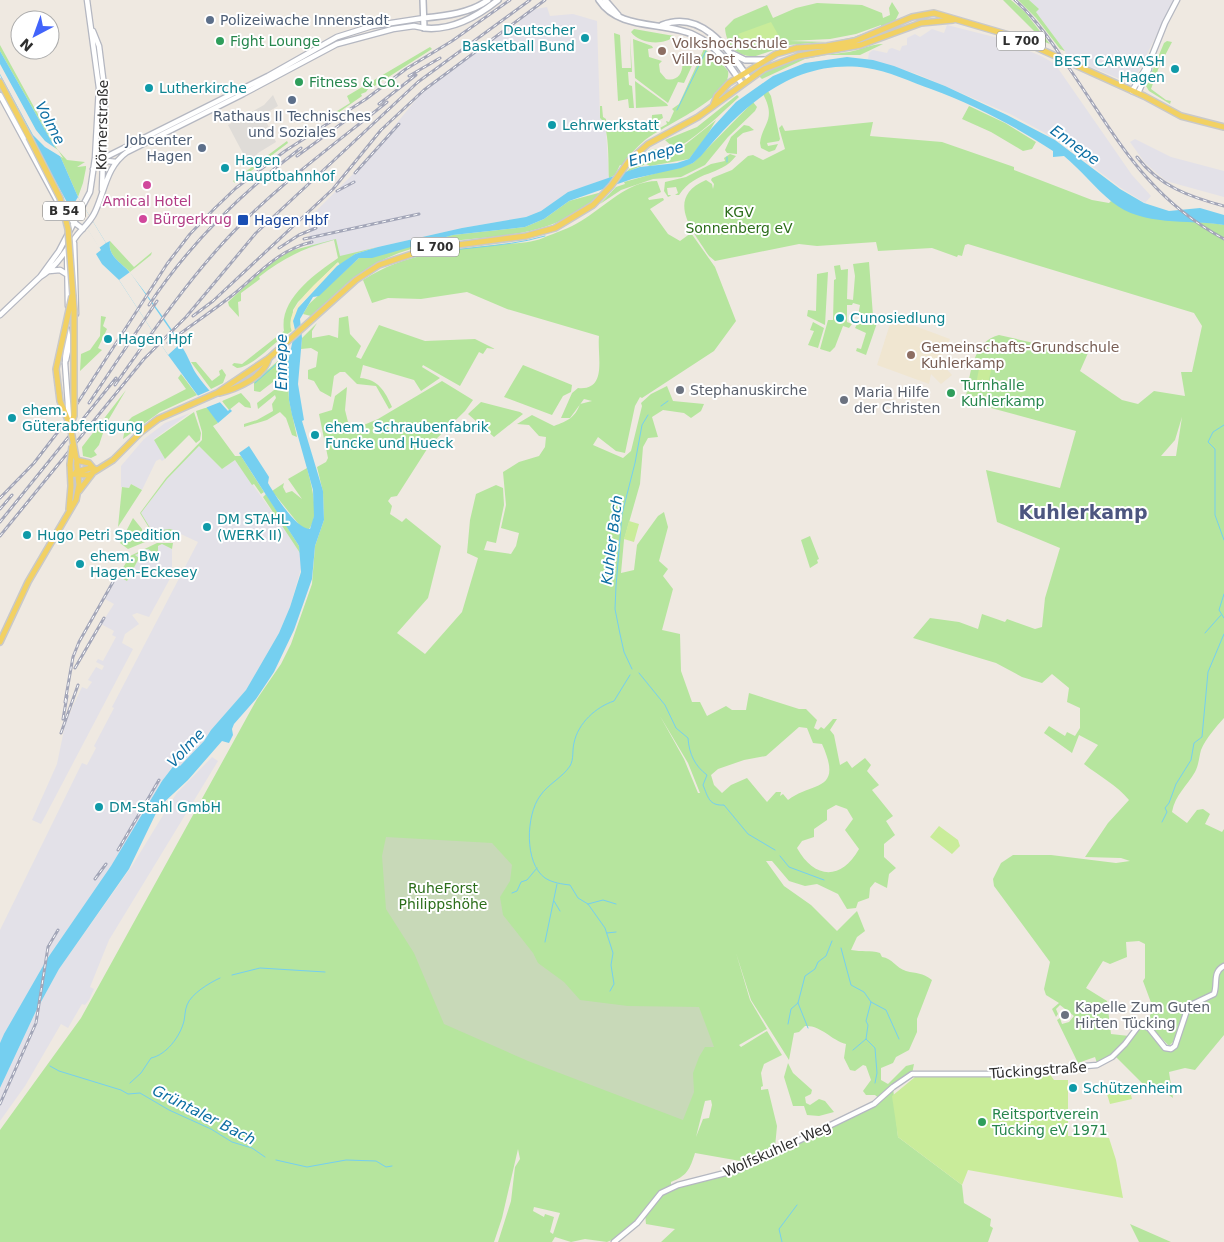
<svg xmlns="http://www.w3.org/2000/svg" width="1224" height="1242" font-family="'DejaVu Sans',sans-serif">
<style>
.industrial{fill:#e3e1e8}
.education{fill:#f0e6d1}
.green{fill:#b6e59e;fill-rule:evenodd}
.sand{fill:#f3ecc5}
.cemetery{fill:#c8d9b8}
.pitch{fill:#c9ec9a}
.plaza{fill:#dfdcd8}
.water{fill:#75cff0}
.pier{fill:#efe9e1}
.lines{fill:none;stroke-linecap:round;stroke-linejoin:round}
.stream{stroke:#75cff0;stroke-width:1}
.tertiary-casing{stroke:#b4b7c1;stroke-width:7}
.secondary-casing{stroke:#b4b7c1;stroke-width:8}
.primary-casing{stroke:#c9c9c9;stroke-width:8}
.tertiary{stroke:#fff;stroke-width:4.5}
.secondary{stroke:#fff;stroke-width:5}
.primary{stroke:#f2d163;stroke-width:5}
.rail-casing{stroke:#a3a6b8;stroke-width:3}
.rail{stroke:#fff;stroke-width:1;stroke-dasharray:4;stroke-linecap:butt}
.tertiary-bridge-casing{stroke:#b4b7c1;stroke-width:7;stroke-linecap:butt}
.primary-bridge-casing{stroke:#c9c9c9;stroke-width:8;stroke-linecap:butt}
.tertiary-bridge{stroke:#fff;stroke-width:4.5}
.primary-bridge{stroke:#f2d163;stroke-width:5}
.service-dot{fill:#5c6f8a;stroke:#fff;stroke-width:2}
.culture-dot{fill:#0f9aa8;stroke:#fff;stroke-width:2}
.leisure-dot{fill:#2e9e5b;stroke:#fff;stroke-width:2}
.education-dot{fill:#8d6e63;stroke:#fff;stroke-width:2}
.hotel-dot{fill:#d1479c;stroke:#fff;stroke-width:2}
.transit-dot{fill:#1a4fb4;stroke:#fff;stroke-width:2}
.worship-dot{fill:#6b7280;stroke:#fff;stroke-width:2}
.labels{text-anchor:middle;stroke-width:4;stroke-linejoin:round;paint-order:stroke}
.shield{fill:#fff;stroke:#6d6d6d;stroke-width:1}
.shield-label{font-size:12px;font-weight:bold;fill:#2e2e2e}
.service-label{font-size:14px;fill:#4e5e75;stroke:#fff;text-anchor:start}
.culture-label{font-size:14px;fill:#0d838f;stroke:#fff;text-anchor:start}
.leisure-label{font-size:14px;fill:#27864d;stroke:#fff;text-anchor:start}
.education-label{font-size:14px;fill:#785e54;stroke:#fff;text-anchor:start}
.street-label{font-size:14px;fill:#2e2e2e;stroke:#fff}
.hotel-label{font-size:14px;fill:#b23c85;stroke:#fff}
.park-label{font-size:14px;fill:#2c6e1b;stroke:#fff}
.transit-label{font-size:14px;fill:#164399;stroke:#fff;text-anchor:start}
.worship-label{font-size:14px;fill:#5b616d;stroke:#fff;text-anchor:start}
.water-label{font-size:15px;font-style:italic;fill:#0d6fa3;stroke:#fff}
.district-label{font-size:19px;font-weight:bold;fill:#4d5680;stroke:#fff}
</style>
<rect width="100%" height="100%" fill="#efe9e1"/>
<path class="industrial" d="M 1029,0 L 1174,0 L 1132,84 L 1067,57 L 1065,51 L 1036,12 L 1038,9 Z
M 547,7 L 550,16 L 573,14 L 597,21 L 600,118 L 604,121 L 606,132 L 609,178 L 568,192 L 541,211 L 526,217 L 462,228 L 378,247 L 355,254 L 340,265 L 334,240 L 310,248 L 309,218 L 366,161 L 418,97 L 440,78 L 503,30 L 505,33 L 516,25 L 517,27 L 522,17 L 535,9 Z
M 947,25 L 1002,39 L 1043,57 L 1055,64 L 1132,175 L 1151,196 L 1145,203 L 1121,188 L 1056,139 L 1010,114 L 917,74 L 868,59 L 869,53 L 873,50 L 887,53 L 889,49 L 892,48 L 900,51 L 902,46 L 907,45 L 907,38 L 915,34 L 920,37 L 932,29 L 944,33 Z
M 1135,139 L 1171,157 L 1224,171 L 1224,197 L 1166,181 L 1145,163 L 1130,142 Z
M 190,413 L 154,439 L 165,459 L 162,461 L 160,459 L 156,461 L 142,490 L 131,484 L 129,488 L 121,487 L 121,466 L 144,439 L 165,423 Z
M 199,446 L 222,469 L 235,460 L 294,542 L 300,553 L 302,565 L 290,607 L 279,633 L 246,690 L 211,730 L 204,741 L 180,767 L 175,764 L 162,781 L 111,867 L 47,959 L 0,1043 L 0,930 L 82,763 L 87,765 L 96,748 L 94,746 L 114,708 L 112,707 L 198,542 L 172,530 L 152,531 L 141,513 L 167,479 Z
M 162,544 L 172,549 L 172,575 L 149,617 L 137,613 L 132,615 L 139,624 L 125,634 L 122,643 L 133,649 L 41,824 L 32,820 L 57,764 L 65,725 L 73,706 L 82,687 L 87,689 L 92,682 L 88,680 L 96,667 L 102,670 L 104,666 L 96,662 L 98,659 L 103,661 L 116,637 L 112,635 L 114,631 L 101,624 L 114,604 L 105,599 L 118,576 L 127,581 L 139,558 L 135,555 L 148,549 L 158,554 L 158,547 Z
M 212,757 L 218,761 L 109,940 L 90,987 L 94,989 L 89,1000 L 85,1005 L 82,1004 L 68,1028 L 61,1024 L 25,1086 L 0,1121 L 0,1088 L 36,1011 L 59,969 L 132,866 L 176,794 Z"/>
<path class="education" d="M 893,321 L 915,326 L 950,339 L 939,361 L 952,375 L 941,384 L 931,374 L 929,384 L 877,365 L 890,324 Z"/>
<path class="green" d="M 1003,0 L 1011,0 L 1025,12 L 1050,44 L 1037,39 L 1038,35 Z
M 1018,0 L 1029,0 L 1039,9 L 1036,12 L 1065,51 L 1060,49 L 1036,18 Z
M 892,2 L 899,13 L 894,23 L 848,40 L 789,45 L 750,58 L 750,56 C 734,55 726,42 725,28 L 734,19 L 767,5 L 773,18 L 796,8 L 817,3 L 862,5 L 882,13 L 883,18 L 890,15 L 889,8 ZM 881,25 L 881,27 L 854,37 L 830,42 L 789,41 L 830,39 L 856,34 Z
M 634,29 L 674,36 C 665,46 639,44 631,32 Z
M 614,33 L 620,35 L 622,68 L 631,68 L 630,35 L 632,72 L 628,72 L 629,85 L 632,86 L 634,108 L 629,108 L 628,99 L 618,101 Z
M 633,39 L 652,46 L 653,48 L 648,49 L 649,57 L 662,61 L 659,64 L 660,72 L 666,79 C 678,82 684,72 682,61 L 678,60 L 680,58 L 696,57 L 684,83 L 678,82 L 668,103 L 635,78 Z
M 1167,41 L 1172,42 L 1171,44 L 1159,67 L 1151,89 L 1166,100 L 1171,101 L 1170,104 L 1149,91 L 1146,86 L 1164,43 Z
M 883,44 L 860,55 L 826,55 L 805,59 L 762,79 L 759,76 C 792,57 812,57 849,52 C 860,50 871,44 883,44 Z
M 0,45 L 57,149 L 67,160 L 85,162 L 77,167 L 86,166 L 86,168 L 83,183 L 78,197 L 61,158 L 0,51 Z
M 430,47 L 432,49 L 373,87 L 371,85 L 366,92 L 361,94 L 362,96 L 335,115 L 334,113 L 350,103 L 347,96 Z
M 704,49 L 717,58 L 728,71 C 733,97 664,125 645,140 C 636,148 628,156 622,166 L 620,165 L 615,175 L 609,178 C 608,163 610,126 600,118 L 600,106 L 602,106 L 603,117 L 606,119 L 607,132 L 651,129 L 652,115 L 662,114 L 663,118 L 656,122 L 658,127 L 654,127 L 658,129 L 667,124 L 666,121 L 669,122 L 674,111 L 672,109 L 679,104 Z
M 635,81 L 667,104 L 668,106 L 636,108 Z
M 768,91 L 771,96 L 780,139 L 779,141 L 767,143 L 768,146 L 778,144 L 775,150 L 769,152 L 761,148 L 760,143 C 762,124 777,120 763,94 Z
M 737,95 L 739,97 C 722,113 699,135 680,146 L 681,148 L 716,120 L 705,139 L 689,159 L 650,166 L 646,164 L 625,173 L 649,150 L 659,149 L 668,156 L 675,149 L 665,140 L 697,127 Z
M 753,102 L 757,107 L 755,111 L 728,137 L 705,165 L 681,177 L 653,179 L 621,190 L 600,204 L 616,187 L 625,184 L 624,182 L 693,163 Z
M 969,106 L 1005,123 L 1036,142 L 1032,149 L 1023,151 L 991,132 L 962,119 Z
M 873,122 L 870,136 L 942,142 L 1014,167 L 1014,170 L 1092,200 L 1109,203 L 1111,201 C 1146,224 1184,218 1224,225 L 1224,718 C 1216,727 1206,738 1201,750 C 1199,757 1199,764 1195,772 C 1187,786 1175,795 1172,812 L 1187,823 L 1197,810 L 1203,809 L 1210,814 L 1205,824 L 1222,832 L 1224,829 L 1224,966 L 1221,965 L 1215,970 L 1212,992 L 1186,1008 L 1173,1042 L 1169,1046 L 1147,1023 L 1153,1008 L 1143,981 L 1145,978 L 1145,944 L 1139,941 L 1126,942 L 1127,957 L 1110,964 L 1103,961 L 1086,988 L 1107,1001 L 1111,1034 L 1129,1036 L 1111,1055 L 1097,1063 L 1095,1057 L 1078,1063 L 1057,1020 L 1060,1018 L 1062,1024 L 1069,1022 L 1074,1016 L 1060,1005 L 1056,1009 L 1058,1014 L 1056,1017 L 1052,1009 L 1059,1003 L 1046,995 L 1044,989 L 1050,962 L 994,886 L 993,879 L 1001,863 L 1013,855 L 1051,855 L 1116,863 L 1130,861 L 1121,858 L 1085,857 L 1108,823 L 1129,800 C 1117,785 1099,776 1084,764 L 1098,745 L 1079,735 L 1072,753 L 1044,733 L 1049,726 L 1065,736 L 1067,732 L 1075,736 L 1080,728 L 1080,708 L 1067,702 L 1069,688 L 1052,674 L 1042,683 L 1022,677 L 996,663 L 913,638 L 930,618 L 959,622 L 978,629 L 982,614 L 1005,622 L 1007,619 L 1035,629 L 1042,627 L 1045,598 L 1060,548 L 997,522 L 986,470 L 1060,488 L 1076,431 L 980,405 L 966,397 C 970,374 973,341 999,335 L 1073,352 L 1088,353 L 1080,371 L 1122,400 L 1138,404 L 1154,391 L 1185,396 L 1181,372 L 1192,372 L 1202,326 L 1194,313 L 968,244 L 965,245 L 962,256 L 958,255 L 957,257 L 932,248 L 878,251 L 876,242 L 817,246 L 799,244 L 715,261 L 709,256 C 693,231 664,198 706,180 L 712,184 L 713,189 L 714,184 L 711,180 L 712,178 L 732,170 L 748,156 L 753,155 L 763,160 L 785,149 L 779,128 L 782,125 L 785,131 ZM 1182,417 L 1176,456 L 1161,456 L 1175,440 Z
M 744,125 L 749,126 L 754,130 L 743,133 L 737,138 L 737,154 L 727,153 L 725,150 L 731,137 Z
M 287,141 L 288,143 L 235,183 L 233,181 Z
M 730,154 L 736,156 C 720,177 697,169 679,195 L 675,195 L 678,193 L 676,187 L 667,188 L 668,195 L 671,195 L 670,196 L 668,197 L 664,191 L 665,182 L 686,177 L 711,164 L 725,161 L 724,158 Z
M 657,181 L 661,192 L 648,198 L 649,200 L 663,198 L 664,200 L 650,209 L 668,234 L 680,241 L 691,233 L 715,267 L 736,321 L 714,351 L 642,398 L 640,397 L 635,406 L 625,453 L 616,451 L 598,437 L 593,445 L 623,458 L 631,451 L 642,406 L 641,403 L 651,394 L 667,386 L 673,401 L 704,404 L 701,411 L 691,418 L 684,413 L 663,410 L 652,417 L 658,437 L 648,438 L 643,447 L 640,484 L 624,540 L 621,573 L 634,570 L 637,545 L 658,516 L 664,512 L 668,527 L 659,561 L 668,569 L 663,576 L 673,589 L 662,630 L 680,634 L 681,671 L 692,702 L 700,702 L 707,716 L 726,706 L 732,710 L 746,710 L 749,693 L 799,709 L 806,709 L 817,720 L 814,728 L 818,730 L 821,727 L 824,729 L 833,719 L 837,719 L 830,730 L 834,735 L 840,765 L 847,761 L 852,768 L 865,758 L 871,765 L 867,771 L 879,785 L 872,790 L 893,816 L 886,821 L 895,835 L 884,844 L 884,857 L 896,868 L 889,874 L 887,888 L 875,882 L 870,888 L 869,898 L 858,902 L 856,908 L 847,909 L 838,894 L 817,884 L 805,886 L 789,881 L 772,861 L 766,861 L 784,886 L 811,905 L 837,931 L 857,911 L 865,931 L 857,937 L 851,950 C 862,952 870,950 880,953 L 882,957 C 892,958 896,968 906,971 C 917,974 922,972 932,980 L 917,1019 L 917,1032 L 909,1050 L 896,1057 L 893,1063 L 881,1068 L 881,1080 L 888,1084 L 906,1066 L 914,1064 L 912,1074 L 893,1087 L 898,1137 L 962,1185 L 964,1203 L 991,1219 L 990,1226 L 993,1228 L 988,1242 L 661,1242 L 675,1229 L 646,1224 L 645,1214 L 652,1203 L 670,1189 L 737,1170 L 880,1099 L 875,1095 L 866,1095 L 863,1091 L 871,1080 L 866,1066 L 863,1065 L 855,1071 L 850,1070 L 844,1058 L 846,1044 C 831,1040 821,1025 805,1026 L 799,1032 L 794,1033 L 789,1060 L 751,1000 L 736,953 L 750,1000 L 767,1029 L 739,1045 L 741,1047 L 767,1031 L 782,1055 L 764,1064 L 761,1073 L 763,1086 L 761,1087 L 761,1090 L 768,1089 L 777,1126 L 775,1147 L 746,1162 L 695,1153 C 690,1169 687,1176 671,1182 L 671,1186 L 656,1196 L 637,1220 L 614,1239 L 607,1242 L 585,1239 L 571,1242 L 555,1237 L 552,1242 L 498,1242 L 511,1201 L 515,1167 L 520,1159 L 518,1149 L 502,1218 L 494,1242 L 0,1242 L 0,1130 L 81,1018 L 257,699 L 281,664 L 291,644 L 312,584 L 315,546 L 324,520 L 323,492 L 317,467 L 326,462 L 328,458 L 319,414 L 332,410 L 335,396 L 347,387 L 345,410 L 348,422 L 359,427 L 378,419 L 442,381 L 473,400 L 465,411 L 429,446 L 397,496 L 391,497 L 388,501 L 392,506 L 390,514 L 402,522 L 406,518 L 441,546 L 428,598 L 397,633 L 425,654 L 462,612 L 478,558 L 467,553 L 470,520 L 476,494 L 496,485 L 503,488 L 504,505 L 496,543 L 487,541 L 484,550 L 511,554 L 516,546 L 519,533 L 501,528 L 506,505 L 503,472 L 519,462 L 539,456 L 545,447 L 546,437 L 539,436 L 529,425 L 517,424 L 532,415 L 554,426 C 567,421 575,418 580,404 L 592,401 L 584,399 L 570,418 L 561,418 L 572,393 L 578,388 C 608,391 597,356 599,336 L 507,309 L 467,292 L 421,299 L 388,298 L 372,303 L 363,280 C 403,254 447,250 494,245 C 510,243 529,244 543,238 C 555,233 570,228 581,221 C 605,207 627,181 657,181 ZM 660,716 L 688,763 L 700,793 L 698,793 L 684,759 ZM 799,727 L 807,728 L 813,743 L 822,744 C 844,793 812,781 788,800 L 783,794 L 780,796 L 781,792 L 776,792 L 767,802 L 747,778 L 731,785 L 722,793 L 714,785 L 711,775 L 718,769 L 744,760 L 766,756 ZM 836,805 L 847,809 L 853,819 L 845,830 L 859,849 C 841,881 814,879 797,848 L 802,841 L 814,837 L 814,829 L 827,820 L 827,810 ZM 711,1100 L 712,1105 L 709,1118 L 703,1119 L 696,1137 L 705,1101 ZM 534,1207 L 560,1213 L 553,1234 L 550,1232 L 554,1217 L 545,1214 L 544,1217 L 533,1211 Z
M 602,192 C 537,256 462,224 387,258 C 359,270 337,292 315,314 L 311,316 L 303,314 L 309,304 L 359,258 L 453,235 L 525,227 L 544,219 L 569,201 Z
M 336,239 L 340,256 L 378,247 L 355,254 L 340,265 L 338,262 L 298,302 L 293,310 L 292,331 C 275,340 254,367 237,368 L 232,365 L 234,363 L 242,364 L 284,331 C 279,299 315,274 338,258 L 334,240 C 306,247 281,259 259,277 L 260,279 L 241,293 L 241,301 L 238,302 L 239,317 L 229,306 L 228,302 L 266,267 L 290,251 Z
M 110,241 L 134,267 L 152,252 L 151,255 L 130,272 C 121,263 107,255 110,241 Z
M 869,262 L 873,316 L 877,319 L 877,323 L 866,355 L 856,351 L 857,348 L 861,349 L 866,333 L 855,328 L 861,317 L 858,316 L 860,305 L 853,303 L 852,305 L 847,305 L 847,322 L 852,324 L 849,328 L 843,326 L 835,347 L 830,352 L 820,349 L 828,320 L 833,320 L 834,280 L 836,279 L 834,266 L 840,265 L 841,270 L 848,269 L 847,299 L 853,300 L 855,276 L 853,264 Z
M 828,272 L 825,325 L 807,316 L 808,310 L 816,311 L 817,274 Z
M 101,316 L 106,317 L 103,326 L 107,329 L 98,348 L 102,350 L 80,371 L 81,354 L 90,350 L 100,336 Z
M 348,316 L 350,334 L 361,346 L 356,357 L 361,359 L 379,325 L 425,341 L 475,339 L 495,349 L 487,348 L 483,354 L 479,352 L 460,386 L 423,365 L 422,367 L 440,378 L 421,391 L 414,380 L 363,365 L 360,378 C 378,379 385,391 392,407 L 389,409 L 376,386 L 357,384 L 345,372 L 340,372 L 334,376 L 331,397 L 320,391 L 314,381 L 308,379 L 308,370 L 316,367 L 318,352 L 311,348 L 301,349 L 302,338 L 317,323 L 312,331 L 312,338 L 329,335 L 338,338 L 339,318 Z
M 813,322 L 824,328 L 818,348 L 808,345 L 814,331 L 810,330 Z
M 289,351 L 287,371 L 260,392 L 254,391 L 254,382 Z
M 191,362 L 196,362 L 212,381 L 220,375 L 219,371 L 222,369 L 226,375 L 223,383 L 211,389 Z
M 523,365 L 572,385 L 571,392 L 563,396 L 552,415 L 504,397 Z
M 181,374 L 197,395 L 160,412 L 123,439 L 126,423 L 132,417 L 186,389 L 178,378 Z
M 288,383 L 289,400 L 297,437 L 292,435 L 286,418 L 280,412 L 267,420 L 244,427 L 244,424 L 257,420 L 273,411 L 272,404 L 276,398 L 275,395 L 258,409 L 257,403 L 282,384 Z
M 126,390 L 106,424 L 99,445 L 94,451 L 97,455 L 91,458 L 83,456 L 82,447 Z
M 241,393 L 250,403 L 251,408 L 245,407 L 239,402 L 229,410 L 222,401 Z
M 481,402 L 520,412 L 523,414 L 494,437 L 468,414 Z
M 208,407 L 218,423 L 213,426 L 235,456 L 241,456 L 264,492 L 261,494 L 254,484 L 252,485 L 235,460 L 222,469 L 199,446 L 167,479 L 141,513 L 152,531 L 170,529 L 176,531 L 151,531 L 140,513 L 166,478 L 202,440 L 202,432 L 196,411 Z
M 194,412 L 201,433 L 200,440 L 196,443 L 189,435 L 165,459 L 154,440 Z
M 307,468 C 311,483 321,518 308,530 L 301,527 L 272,491 L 284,483 L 283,487 L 286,493 L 292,491 L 302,499 L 288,479 Z
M 131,484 L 142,490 L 118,527 L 122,487 L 129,488 Z
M 266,494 L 299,546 L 300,553 L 263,497 Z
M 133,518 L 142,529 L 145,542 L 128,549 L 120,543 Z
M 810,536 L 819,559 L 817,560 L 818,563 L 810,568 L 801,540 Z
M 157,543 L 173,543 L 172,549 L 162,544 L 158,546 L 158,556 L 148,549 L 135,555 L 139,558 L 127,581 L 118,576 L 130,556 Z
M 1224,969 L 1224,1035 L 1195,1070 L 1185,1068 L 1169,1072 L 1173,1098 L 1165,1092 L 1150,1091 L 1115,1056 L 1140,1027 L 1150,1032 L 1163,1049 L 1173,1050 L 1190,1010 L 1211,997 L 1219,974 Z
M 788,1063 L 793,1073 L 812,1090 L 811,1094 L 805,1097 L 806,1103 L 810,1105 L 819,1099 L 825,1101 L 834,1112 L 819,1116 L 807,1115 L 804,1106 L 793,1106 L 784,1077 Z
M 1130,1224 L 1171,1242 L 1139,1242 Z"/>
<path class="sand" d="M 337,263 L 340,265 L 335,270 L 302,302 L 293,326 L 295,329 L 292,332 C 282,308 322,279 337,263 Z"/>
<path class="cemetery" d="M 386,837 L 492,843 L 512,865 L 510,881 L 500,897 L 503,915 L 533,953 L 538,963 L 564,982 L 580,1000 L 628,1006 L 699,1007 L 714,1047 L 705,1047 L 699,1057 L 693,1073 L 694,1092 L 683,1120 L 528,1061 L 444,1024 L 414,953 L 386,909 L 382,856 Z"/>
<path class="pitch" d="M 771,22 L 780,38 L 747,46 L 738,34 Z
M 980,364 L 992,367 L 987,387 L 976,384 Z
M 629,521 L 639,524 L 634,542 L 624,539 Z
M 939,826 L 958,840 L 960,846 L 952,854 L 930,837 Z
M 1049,1073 L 1054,1080 L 1068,1080 L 1068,1136 L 1109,1138 L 1116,1160 L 1123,1198 L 968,1170 L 962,1185 L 898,1137 L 892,1096 L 915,1077 Z
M 1129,1087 L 1132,1099 L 1110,1104 L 1107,1094 Z"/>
<path class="plaza" d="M 273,95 L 278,106 L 263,115 L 276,142 L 258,153 L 251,161 L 247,161 L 228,125 L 264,105 Z"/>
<path class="water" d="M 0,51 L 61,158 L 78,197 L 106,243 L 110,241 C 107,257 123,263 131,274 C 153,303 178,334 192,366 C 198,380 217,398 228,411 L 230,409 L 232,411 L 218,423 L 168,355 L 119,280 L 102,264 L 96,254 L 101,250 L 73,205 L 68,204 L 23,123 L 0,75 Z
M 847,57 L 873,60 L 894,66 L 945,86 L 1007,115 L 1055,140 L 1120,189 L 1144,203 L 1169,211 L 1200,208 L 1224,215 L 1224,225 C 1187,219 1143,227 1112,202 C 1095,188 1081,170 1064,156 L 1053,157 L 1053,151 C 1015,126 974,105 931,89 C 911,82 888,71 867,68 C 795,58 744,104 701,156 L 693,163 L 681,168 L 632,179 L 569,201 L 544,219 L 525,227 L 453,235 L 372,258 L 359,258 L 319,296 L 313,297 L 300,319 L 302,338 L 298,384 L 304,420 L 302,421 L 323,491 L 324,520 L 315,546 L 312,579 L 294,630 L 274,672 L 256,699 L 234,724 L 232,729 L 233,735 L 229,743 L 222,741 L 188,780 L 159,807 L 129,869 L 59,969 L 36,1011 L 0,1088 L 0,1043 L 4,1034 L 47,959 L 111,866 L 162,781 L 175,764 L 180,766 L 204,741 L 211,730 L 246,690 L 279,633 L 290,607 L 301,572 L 299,546 L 239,453 L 249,446 L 269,477 L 268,483 C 275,495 296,529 310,529 L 314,516 L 313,490 L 292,415 L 289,400 L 288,362 L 295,330 L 293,321 L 298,308 L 337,266 L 355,254 L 378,247 L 462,228 L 526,217 L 541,211 L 568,192 L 585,186 L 640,167 L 677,163 L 689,159 L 712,128 L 736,102 L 773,76 L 805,63 Z"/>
<path class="pier" d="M 0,64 L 36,130 L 45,141 L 58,150 L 63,158 L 45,147 L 33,135 L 0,74 Z
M 78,197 L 106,243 L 99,248 L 73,205 Z
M 130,272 L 180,344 L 168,355 L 119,280 Z
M 213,389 L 223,401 L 205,408 L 197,396 Z"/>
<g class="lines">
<path class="stream" d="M 677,110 L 706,51
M 727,157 L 727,162
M 409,258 C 453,246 501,249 545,236
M 279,362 L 286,367
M 255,383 L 281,360
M 661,406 L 668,401
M 1224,425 L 1213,432 L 1208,442 L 1215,449 L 1215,515 L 1224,540
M 1224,594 L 1219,610 L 1224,618
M 1205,633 L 1221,615
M 632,669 L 624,652 L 620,634 L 615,609 L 616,586 L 622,514 L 635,463 L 642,425 L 648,415
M 639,673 L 665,705 L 676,728 L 688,738 C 689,754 695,766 707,775 L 703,785 C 708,797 709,806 724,805 L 748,834 L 775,850
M 1162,822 L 1167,812 L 1165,808 L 1169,803 L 1176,784 L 1191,760 L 1194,743 L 1202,737 L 1208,672 L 1224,634
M 780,856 L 789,867 L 824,880
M 512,893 L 517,891 L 521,882 L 527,880 L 537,868
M 554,901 L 560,911
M 588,904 L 603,900 L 616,904
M 607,933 L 616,932
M 545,942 L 557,884
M 841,948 L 851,985 L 864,992 L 871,1002 L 866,1021 L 868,1025 L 866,1039 L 875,1048 L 877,1073 L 875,1083
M 232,975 L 260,968 L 325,972
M 610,991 L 614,984 L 611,965 L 613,953 L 605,928 L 588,904 L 578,898 L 570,885 C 562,884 553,883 545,878 C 524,863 526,815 540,796 C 548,784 562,778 570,766 C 574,759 572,751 574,743 C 578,723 596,707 614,701 L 630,675
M 871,1002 L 886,1010 L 899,1039
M 798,1003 L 808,1028
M 788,1024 L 791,1009 L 798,1003 L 805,976 L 815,969 L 818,962 L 826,956 L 832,941
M 853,1050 L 866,1039
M 50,1066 L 59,1071 L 121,1090 L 128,1094 L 140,1093 L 169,1110 L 211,1129 L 232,1142 L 252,1148 L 265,1157
M 130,1083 L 141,1073 L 151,1058 C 166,1055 180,1037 184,1021 C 185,1016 185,1010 187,1005 C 191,994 209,983 220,978
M 276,1160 L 307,1167 L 346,1160 L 376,1161 L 386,1167 L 392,1166
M 782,1242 L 779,1229 L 797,1205"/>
<defs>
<path id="tertiary" d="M 93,31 L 99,46 L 105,94 L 102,190
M 1132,91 L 1149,63
M 1138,93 L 1149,69 L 1149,63 L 1165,23 L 1177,0
M 0,95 L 61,208
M 101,158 L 107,161 L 116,162
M 93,169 L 102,159 L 268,76 L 337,37 L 372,26 L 424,18
M 64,215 L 83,229
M 74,243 L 76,314
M 67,249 L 68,306
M 49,271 L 60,270 L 68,275
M 40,277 C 57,267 67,248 78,234 C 84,227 91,221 95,212 C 105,191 106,167 127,152 L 243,94 L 337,44 L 393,29 L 414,26 L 424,28
M 0,315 L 40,277 L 59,251 L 90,192 L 95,158 L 99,88 L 87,0
M 66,360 L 72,331
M 65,363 L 67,329
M 614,1242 L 637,1223 L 661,1193 L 678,1185 L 737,1170 L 800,1140 L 874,1104 L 893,1087 L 912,1074 L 993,1074 L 1097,1065 L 1112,1057 L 1125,1044 L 1140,1024 L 1149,1028 L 1165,1048 L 1171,1049 L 1175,1046 L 1187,1010 L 1193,1004 L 1214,994 C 1218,984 1212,972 1224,966"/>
<path id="secondary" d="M 423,0 L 424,28 C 451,31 478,16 498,0
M 599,0 C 619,31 664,21 694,35 C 716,45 729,64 742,84
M 605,0 L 618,15
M 424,18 C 445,16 471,13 488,0
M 662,25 C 703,9 729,51 749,79
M 733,54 L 745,60 L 764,60"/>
<path id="primary" d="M 0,82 L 29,137
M 713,106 L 717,96 L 729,83 L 776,54 L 797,48 L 827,46 L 855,41 L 912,17 L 934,13 L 1009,35 L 1144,96 L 1181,116 L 1224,127
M 219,393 C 237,389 264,377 269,358
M 76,460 L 89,463 L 94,469
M 76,472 L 91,468 L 95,469
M 71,474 L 89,475 L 113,460 L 141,432 L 158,419 L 217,393 L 269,358 L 356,280 L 379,265 L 427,249 L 526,236 L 555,228 L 593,205 L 611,186 L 629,161 L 648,144 L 698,117 L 764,69 L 798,56 L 861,45 L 921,23 L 953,20
M 79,491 L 92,474
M 69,509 L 71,486 L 70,465
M 0,642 L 28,582 L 76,500 L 79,485 L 76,458"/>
</defs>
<use href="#tertiary" class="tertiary-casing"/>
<use href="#secondary" class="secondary-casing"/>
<use href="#primary" class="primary-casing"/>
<use href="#tertiary" class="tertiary"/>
<use href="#secondary" class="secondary"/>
<use href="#primary" class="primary"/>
<defs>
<path id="rail" d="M 1015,0 C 1037,20 1053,44 1069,68 C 1117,138 1146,197 1224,239
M 409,76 L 440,58
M 379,104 L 416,75
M 297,156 L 352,116
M 1137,157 C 1159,186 1190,197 1224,206
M 355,173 L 399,124
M 337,191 L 354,182
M 304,239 L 419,214
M 279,248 L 299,235 L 316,228
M 149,305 C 190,243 242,192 301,148
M 193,316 L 213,301 L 333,189 L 381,130 L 424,90 L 545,0
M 168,343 C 188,327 210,313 230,297 C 257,276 277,250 312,242
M 115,385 C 149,337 183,287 223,243 C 271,190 331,147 387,102
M 89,403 L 157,301
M 0,498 L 34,463 L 64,424 L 167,264 L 190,234 L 215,208 L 236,188 L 285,151 L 366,99 L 406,69 L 452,41 L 510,0
M 0,509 L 12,495
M 0,522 L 116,378
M 0,536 L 144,359 L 186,317 L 256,233 L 418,82 L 530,0
M 75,668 L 104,618
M 65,702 L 73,657 L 79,642 L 113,582
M 63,719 L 67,696
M 61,733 L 78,685
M 118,850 L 159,780
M 95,879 L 106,864
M 0,1104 L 36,1023 L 48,947 L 58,930"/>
</defs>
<use href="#rail" class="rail-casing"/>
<use href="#rail" class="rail"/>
<defs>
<path id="tertiary-bridge" d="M 65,363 L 69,419"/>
<path id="primary-bridge" d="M 29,137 L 60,198 L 68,229 L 74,309 L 74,416 L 70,425
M 72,296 L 56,369 L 60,401 L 70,425 L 76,458
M 70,465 L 72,446"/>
</defs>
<use href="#tertiary-bridge" class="tertiary-bridge-casing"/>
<use href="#primary-bridge" class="primary-bridge-casing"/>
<use href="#tertiary-bridge" class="tertiary-bridge"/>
<use href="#primary-bridge" class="primary-bridge"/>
</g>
<g class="service-dot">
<circle cx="210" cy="20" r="5"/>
<circle cx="292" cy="100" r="5"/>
<circle cx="202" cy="148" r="5"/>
</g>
<g class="culture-dot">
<circle cx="585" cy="38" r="5"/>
<circle cx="1175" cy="69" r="5"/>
<circle cx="149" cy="88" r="5"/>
<circle cx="552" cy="125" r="5"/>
<circle cx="225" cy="168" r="5"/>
<circle cx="840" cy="318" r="5"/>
<circle cx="108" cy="339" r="5"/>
<circle cx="12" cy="418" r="5"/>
<circle cx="315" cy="435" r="5"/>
<circle cx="207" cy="527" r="5"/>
<circle cx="27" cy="535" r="5"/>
<circle cx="80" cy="564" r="5"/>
<circle cx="99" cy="807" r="5"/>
<circle cx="1073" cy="1088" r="5"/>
</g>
<g class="leisure-dot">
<circle cx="220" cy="41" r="5"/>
<circle cx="299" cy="82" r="5"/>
<circle cx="951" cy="393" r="5"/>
<circle cx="982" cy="1122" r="5"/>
</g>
<g class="education-dot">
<circle cx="662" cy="51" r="5"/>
<circle cx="911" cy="355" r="5"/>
</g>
<g class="hotel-dot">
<circle cx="147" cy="185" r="5"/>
<circle cx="143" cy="219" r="5"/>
</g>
<rect class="transit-dot" x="237" y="214" width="12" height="12" rx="2.5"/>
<g class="worship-dot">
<circle cx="680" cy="390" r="5"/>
<circle cx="844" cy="400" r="5"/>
<circle cx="1065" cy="1015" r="5"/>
</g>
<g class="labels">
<g class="shield">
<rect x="997" y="31.5" width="48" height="19" rx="4"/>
<rect x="43" y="201.5" width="42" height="19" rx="4"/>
<rect x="411" y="237.5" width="48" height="19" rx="4"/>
</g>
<g class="shield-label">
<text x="1021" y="45">L 700</text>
<text x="64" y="215">B 54</text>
<text x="435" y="251">L 700</text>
</g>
<g class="service-label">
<text x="220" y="25">Polizeiwache Innenstadt</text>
<text x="292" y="121" text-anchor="middle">Rathaus II Technisches<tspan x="292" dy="16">und Soziales</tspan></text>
<text x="192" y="145" text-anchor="end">Jobcenter<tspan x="192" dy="16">Hagen</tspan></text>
</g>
<g class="culture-label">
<text x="575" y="35" text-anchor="end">Deutscher<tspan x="575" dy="16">Basketball Bund</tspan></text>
<text x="1165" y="66" text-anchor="end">BEST CARWASH<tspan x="1165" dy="16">Hagen</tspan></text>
<text x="159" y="93">Lutherkirche</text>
<text x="562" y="130">Lehrwerkstatt</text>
<text x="235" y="165">Hagen<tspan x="235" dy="16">Hauptbahnhof</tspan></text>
<text x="850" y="323">Cunosiedlung</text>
<text x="118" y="344">Hagen Hpf</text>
<text x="22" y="415">ehem.<tspan x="22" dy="16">Güterabfertigung</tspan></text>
<text x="325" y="432">ehem. Schraubenfabrik<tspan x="325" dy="16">Funcke und Hueck</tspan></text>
<text x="217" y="524">DM STAHL<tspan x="217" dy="16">(WERK II)</tspan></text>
<text x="37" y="540">Hugo Petri Spedition</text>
<text x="90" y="561">ehem. Bw<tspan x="90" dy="16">Hagen-Eckesey</tspan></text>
<text x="109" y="812">DM-Stahl GmbH</text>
<text x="1083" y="1093">Schützenheim</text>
</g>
<g class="leisure-label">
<text x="230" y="46">Fight Lounge</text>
<text x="309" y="87">Fitness &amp; Co.</text>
<text x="961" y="390">Turnhalle<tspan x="961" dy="16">Kuhlerkamp</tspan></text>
<text x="992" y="1119">Reitsportverein<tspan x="992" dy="16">Tücking eV 1971</tspan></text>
</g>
<g class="education-label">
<text x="672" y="48">Volkshochschule<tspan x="672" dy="16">Villa Post</tspan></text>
<text x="921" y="352">Gemeinschafts-Grundschule<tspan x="921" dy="16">Kuhlerkamp</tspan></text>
</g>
<g class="street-label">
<text transform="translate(102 125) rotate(-89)" y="5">Körnerstraße</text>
<text transform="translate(1038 1070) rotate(-4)" y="5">Tückingstraße</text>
<text transform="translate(777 1149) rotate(-24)" y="5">Wolfskuhler Weg</text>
</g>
<g class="hotel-label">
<text x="147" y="206">Amical Hotel</text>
<text x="153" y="224" text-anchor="start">Bürgerkrug</text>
</g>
<g class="park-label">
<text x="739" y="217">KGV<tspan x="739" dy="16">Sonnenberg eV</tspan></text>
<text x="443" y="893">RuheForst<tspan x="443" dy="16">Philippshöhe</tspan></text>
</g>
<g class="transit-label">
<text x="254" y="225">Hagen Hbf</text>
</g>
<g class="worship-label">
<text x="690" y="395">Stephanuskirche</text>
<text x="854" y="397">Maria Hilfe<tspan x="854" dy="16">der Christen</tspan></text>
<text x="1075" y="1012">Kapelle Zum Guten<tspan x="1075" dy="16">Hirten Tücking</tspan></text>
</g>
<g class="water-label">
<text transform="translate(50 123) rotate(62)" y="5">Volme</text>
<text transform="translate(1075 145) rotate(36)" y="5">Ennepe</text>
<text transform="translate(656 154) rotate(-16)" y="5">Ennepe</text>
<text transform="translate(282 362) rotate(-90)" y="5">Ennepe</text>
<text transform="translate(612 540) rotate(-83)" y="5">Kuhler Bach</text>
<text transform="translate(186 748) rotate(-47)" y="5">Volme</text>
<text transform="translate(204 1115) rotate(27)" y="5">Grüntaler Bach</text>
</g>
<g class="district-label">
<text x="1083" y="519">Kuhlerkamp</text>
</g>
</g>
<g transform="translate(35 35) rotate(221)"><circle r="24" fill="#ffffff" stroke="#ababab"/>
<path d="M0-4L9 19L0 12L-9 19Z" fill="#4264fb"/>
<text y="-8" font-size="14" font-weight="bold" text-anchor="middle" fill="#2e2e2e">N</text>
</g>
</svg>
